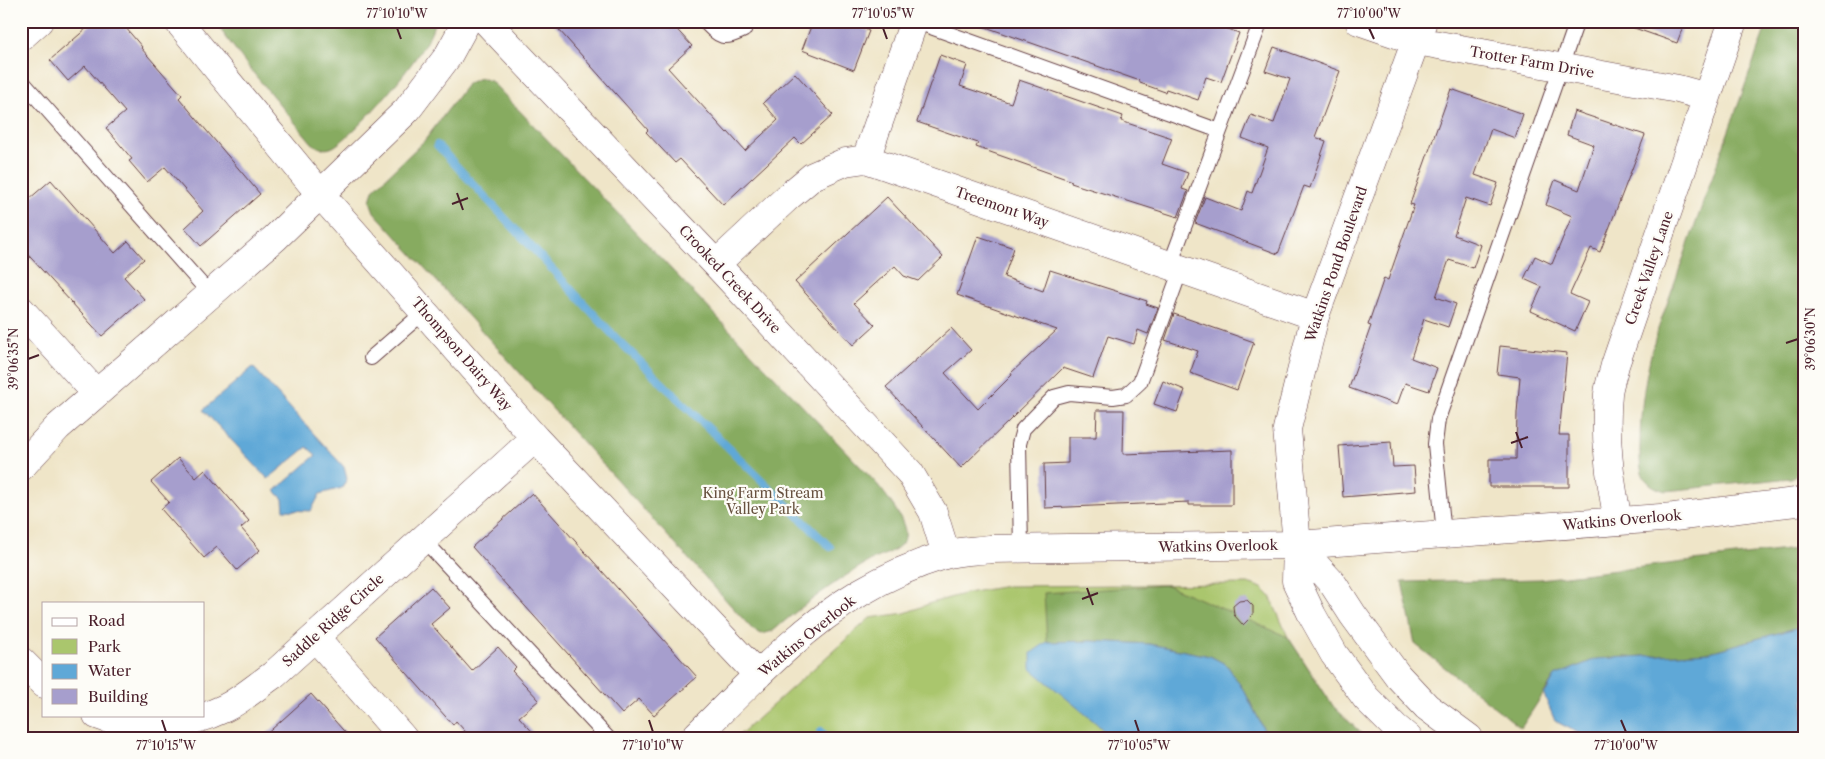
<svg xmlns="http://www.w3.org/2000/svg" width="1825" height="759" font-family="'Libre Caslon Text',serif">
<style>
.green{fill:#aac66d;stroke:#7a724c}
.forest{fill:#87ab60;stroke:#686546}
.water{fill:#5fa8d7;stroke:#546481}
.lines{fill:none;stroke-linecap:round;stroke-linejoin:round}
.stream{stroke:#5fa8d7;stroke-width:8}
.building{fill:#a69ecd}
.lane-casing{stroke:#633d43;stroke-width:16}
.street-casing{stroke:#633d43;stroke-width:29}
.secondary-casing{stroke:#633d43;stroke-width:29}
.lane{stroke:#fff;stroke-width:14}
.street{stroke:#fff;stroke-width:28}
.secondary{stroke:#fff;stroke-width:28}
.ticks{fill:none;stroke:#4a1f2b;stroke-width:2}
.labels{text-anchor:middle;stroke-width:4.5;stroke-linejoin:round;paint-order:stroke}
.street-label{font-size:14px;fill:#4a1f2b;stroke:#fdfcf7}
.park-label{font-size:14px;fill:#67513f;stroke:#fdfcf7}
.neatline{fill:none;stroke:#4a1f2b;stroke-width:2}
.ticks-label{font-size:12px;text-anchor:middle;fill:#4a1f2b}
</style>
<rect width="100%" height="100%" fill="#fdfcf7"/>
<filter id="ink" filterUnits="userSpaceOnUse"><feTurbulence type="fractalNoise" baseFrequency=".02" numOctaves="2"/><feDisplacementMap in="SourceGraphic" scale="10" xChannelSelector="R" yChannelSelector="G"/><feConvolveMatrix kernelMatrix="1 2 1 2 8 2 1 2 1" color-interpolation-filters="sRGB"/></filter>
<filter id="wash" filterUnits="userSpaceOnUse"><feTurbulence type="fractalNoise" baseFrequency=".0096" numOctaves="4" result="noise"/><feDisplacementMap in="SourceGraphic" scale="20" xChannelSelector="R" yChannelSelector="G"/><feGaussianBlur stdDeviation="1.12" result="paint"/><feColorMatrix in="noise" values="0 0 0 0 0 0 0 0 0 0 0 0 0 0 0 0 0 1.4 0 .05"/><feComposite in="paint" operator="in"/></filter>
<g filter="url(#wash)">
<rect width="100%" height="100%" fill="#efe5c8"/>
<path class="green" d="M 1251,584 L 1262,588 L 1270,596 L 1288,637 L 1333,706 L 1364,738 L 736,738 L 870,618 L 905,613 L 931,603 L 967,593 L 1007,586 Z"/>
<path class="forest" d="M 214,21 L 434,21 C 436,43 354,137 333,147 C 325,151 318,148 312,143 L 250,69 Z
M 1768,21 L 1804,21 L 1804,471 L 1791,478 L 1666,491 C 1657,489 1649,485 1644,477 C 1639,468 1640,456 1640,446 C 1640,405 1646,368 1658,329 Z
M 480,78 L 491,81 L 877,484 C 885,494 908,522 905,537 C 902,551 879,556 868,562 C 834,582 803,605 773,631 L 762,634 L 753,630 L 374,212 L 370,201 L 373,190 L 425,140 L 468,83 Z
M 1804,548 L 1804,628 L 1796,628 L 1710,652 L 1596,659 L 1555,676 L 1521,728 L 1415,644 L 1402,582 L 1540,579 Z
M 1167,585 L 1288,637 L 1333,706 L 1366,738 L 1268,738 L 1246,694 L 1227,665 L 1210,656 L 1149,644 L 1092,641 L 1047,642 L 1044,593 Z"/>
<path class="water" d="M 253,367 L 344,467 L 347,479 L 342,488 L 320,494 L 311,511 L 284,510 L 283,499 L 275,491 L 316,455 L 307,447 L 268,479 L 203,410 Z
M 1796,628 L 1804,628 L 1804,738 L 1588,738 L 1555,721 L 1544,695 L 1555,676 L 1596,659 L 1710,652 Z
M 1092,641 L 1149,644 L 1210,656 L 1227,665 L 1246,694 L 1268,738 L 1111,738 L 1096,723 L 1031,669 L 1031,653 L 1047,642 Z"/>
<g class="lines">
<path class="stream" d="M 437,145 L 615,337 L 830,547
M 821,731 L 827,738"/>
</g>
<g id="blocks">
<path class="building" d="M 95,21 L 120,21 L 142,47 L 141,48 L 182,95 L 179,98 L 260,194 L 201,246 L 185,228 L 203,211 L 165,167 L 147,182 L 129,161 L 132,159 L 106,128 L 125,112 L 85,66 L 68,81 L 50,60 Z
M 551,21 L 669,21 L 692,46 L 668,68 L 727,133 L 728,132 L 745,151 L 778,120 L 763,103 L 795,73 L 833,115 L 801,144 L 795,138 L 723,205 L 680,159 L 675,163 L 646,132 L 648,130 Z
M 813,21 L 843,21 L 869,31 L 854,70 L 802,50 Z
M 978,21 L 1206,21 L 1239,33 L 1221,82 L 1206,77 L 1198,100 L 1166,89 L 1165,92 L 1140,83 L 1140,81 L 977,24 Z
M 1623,21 L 1685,21 L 1677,43 L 1623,24 Z
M 1274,47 L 1340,71 L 1315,137 L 1326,141 L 1310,188 L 1304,186 L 1278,254 L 1195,223 L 1205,197 L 1241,211 L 1248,191 L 1252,193 L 1268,148 L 1242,138 L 1251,115 L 1274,123 L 1290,79 L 1265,71 Z
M 940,55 L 967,65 L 960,86 L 1011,103 L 1019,80 L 1123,116 L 1121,121 L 1172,138 L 1162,164 L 1188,173 L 1182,189 L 1188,191 L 1178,217 L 1071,183 L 1072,181 L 976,147 L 978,143 L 917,122 Z
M 1451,89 L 1523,114 L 1515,138 L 1491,129 L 1475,175 L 1498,183 L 1490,206 L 1466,198 L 1454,235 L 1481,245 L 1473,268 L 1449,260 L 1436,297 L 1456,304 L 1448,327 L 1424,319 L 1411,358 L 1437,368 L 1429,391 L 1405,383 L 1397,405 L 1349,388 L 1371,326 L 1368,325 L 1384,278 L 1388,280 L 1414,205 L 1410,204 Z
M 1574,111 L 1645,135 L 1600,252 L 1591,248 L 1570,294 L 1588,302 L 1575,331 L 1531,311 L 1542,287 L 1524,279 L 1535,256 L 1552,264 L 1572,216 L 1546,205 L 1555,180 L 1579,190 L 1594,145 L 1567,135 Z
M 51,180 L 115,253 L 128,241 L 144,259 L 124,277 L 144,299 L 102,336 L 21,247 L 21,206 Z
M 887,197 L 943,257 L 918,281 L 904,276 L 895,266 L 854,303 L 875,325 L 853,345 L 795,282 Z
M 978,236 L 1014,248 L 1004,277 L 1043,291 L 1050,270 L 1147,301 L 1146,304 L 1158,308 L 1148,334 L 1138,330 L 1134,344 L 1108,336 L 1093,378 L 1063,368 L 961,468 L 886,387 L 951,328 L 971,350 L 945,373 L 978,409 L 1012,375 L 1011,373 L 1057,330 L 957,295 Z
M 1174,314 L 1254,342 L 1237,390 L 1190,373 L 1198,351 L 1165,340 Z
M 1500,346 L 1567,353 L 1559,435 L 1569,435 L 1569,487 L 1489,487 L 1489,459 L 1516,459 L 1517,413 L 1520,377 L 1497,374 Z
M 1163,381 L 1185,390 L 1177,412 L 1154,404 Z
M 1097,410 L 1124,410 L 1123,454 L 1232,450 L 1232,505 L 1189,505 L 1189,502 L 1045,508 L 1044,464 L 1068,463 L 1068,437 L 1096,437 Z
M 1391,442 L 1393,467 L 1414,466 L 1416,491 L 1343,497 L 1339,446 Z
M 178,458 L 196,478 L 205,470 L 249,521 L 241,528 L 260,550 L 237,570 L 217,547 L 204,558 L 161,509 L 169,502 L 151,482 Z
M 532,493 L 697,677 L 654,715 L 639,699 L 622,714 L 472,547 Z
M 431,587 L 450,608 L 431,624 L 472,671 L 498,647 L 516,667 L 512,671 L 539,700 L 519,717 L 538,738 L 471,738 L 456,721 L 453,725 L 375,637 Z
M 1247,600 L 1253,606 L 1253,615 L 1243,625 L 1234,615 L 1233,606 L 1239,601 Z
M 311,694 L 350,738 L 262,738 Z"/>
</g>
</g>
<g filter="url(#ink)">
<use href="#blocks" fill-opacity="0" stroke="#633d43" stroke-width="1"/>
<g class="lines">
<defs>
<path id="lane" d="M 704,21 C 720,38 723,40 744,30 L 747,21
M 914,21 L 1220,131
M 21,80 L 210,294
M 1170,265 L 1261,21
M 371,358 L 424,312
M 1444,534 L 1435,444 L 1438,419 L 1577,21
M 423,539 L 608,738
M 1021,549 L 1019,444 L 1023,429 L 1054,397 L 1069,393 L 1113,397 L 1126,395 L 1140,382 L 1181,269"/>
<path id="street" d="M 178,21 L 321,195 L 535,438 L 758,675
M 486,21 L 716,264 L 910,473 L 933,512 L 946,554
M 1359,21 L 1417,41 L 1678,89 L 1707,97
M 21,37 L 39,21
M 866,159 L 914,21
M 716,264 L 789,196 L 813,176 L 845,162 L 866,159 L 1315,316
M 21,310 L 96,393
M 21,467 L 58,427 L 275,238 L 407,110 L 448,56 L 467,21
M 1618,521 C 1610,479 1604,437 1608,394 C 1609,384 1613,374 1615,365 L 1733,21
M 315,637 L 403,738
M 21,661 L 44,684
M 97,715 C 139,732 184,728 225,708 C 241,700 257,686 273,675 L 535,438
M 694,738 C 746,687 798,630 861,592 C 886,577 916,564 945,555 C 958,551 975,551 990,549 L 1297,545 L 1674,517 L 1804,501"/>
<path id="secondary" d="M 1297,545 L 1333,584 L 1353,615 L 1398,676 L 1427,707 L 1469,738
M 1408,738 L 1395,727 L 1366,698 L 1334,654 L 1312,615 L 1296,581 L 1297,545 L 1287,429 L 1315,316 L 1423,21"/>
</defs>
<use href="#lane" class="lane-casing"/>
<use href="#street" class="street-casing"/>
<use href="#secondary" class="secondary-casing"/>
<use href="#lane" class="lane"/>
<use href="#street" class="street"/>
<use href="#secondary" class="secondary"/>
</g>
</g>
<path class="ticks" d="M 397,28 L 401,39M 883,28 L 887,39M 1369,28 L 1374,39M 457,193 L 463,210M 452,204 L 468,198M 1786,343 L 1798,339M 28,359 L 39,355M 1516,432 L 1522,448M 1511,443 L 1528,437M 1087,588 L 1093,605M 1082,599 L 1098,593M 162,720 L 166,732M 649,720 L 653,732M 1135,720 L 1139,732M 1621,720 L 1626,732"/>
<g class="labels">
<g class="street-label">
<text transform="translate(1532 62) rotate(10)" y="5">Trotter Farm Drive</text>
<text transform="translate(1002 207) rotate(19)" y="5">Treemont Way</text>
<text transform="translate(1336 264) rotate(-71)" y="5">Watkins Pond Boulevard</text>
<text transform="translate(1649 268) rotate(-71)" y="5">Creek Valley Lane</text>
<text transform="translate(730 279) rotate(47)" y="5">Crooked Creek Drive</text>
<text transform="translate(462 354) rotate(49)" y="5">Thompson Dairy Way</text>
<text transform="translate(1622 520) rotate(-5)" y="5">Watkins Overlook</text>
<text transform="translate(1218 546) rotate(-1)" y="5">Watkins Overlook</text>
<text transform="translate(333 620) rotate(-42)" y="5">Saddle Ridge Circle</text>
<text transform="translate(807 636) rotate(-39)" y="5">Watkins Overlook</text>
</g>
<g class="park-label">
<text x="763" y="498">King Farm Stream<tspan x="763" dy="16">Valley Park</tspan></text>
</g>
</g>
<rect width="1825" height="759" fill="none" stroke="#fdfcf7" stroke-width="55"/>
<rect x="42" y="602" width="162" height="115" fill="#fdfcf7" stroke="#b5a4a5"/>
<rect x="52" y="618" width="25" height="8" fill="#ffffff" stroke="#b5a4a5"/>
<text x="88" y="626" font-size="15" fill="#4a1f2b">Road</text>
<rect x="52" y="639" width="25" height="15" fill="#aac66d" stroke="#b5a4a5"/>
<text x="88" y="652" font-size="15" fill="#4a1f2b">Park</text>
<rect x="52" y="664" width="25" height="15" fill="#5fa8d7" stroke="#b5a4a5"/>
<text x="88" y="676" font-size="15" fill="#4a1f2b">Water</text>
<rect x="52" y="689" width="25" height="15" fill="#a69ecd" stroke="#b5a4a5"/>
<text x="88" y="702" font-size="15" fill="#4a1f2b">Building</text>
<rect x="28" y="28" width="1770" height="704" class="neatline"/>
<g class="ticks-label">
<text x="397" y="18">77°10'10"W</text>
<text x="883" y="18">77°10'05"W</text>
<text x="1369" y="18">77°10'00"W</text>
<text transform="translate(1811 339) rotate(-90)" y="4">39°06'30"N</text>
<text transform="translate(14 359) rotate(-90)" y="4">39°06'35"N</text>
<text x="166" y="750">77°10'15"W</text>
<text x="653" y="750">77°10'10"W</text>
<text x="1139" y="750">77°10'05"W</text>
<text x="1626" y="750">77°10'00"W</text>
</g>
</svg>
